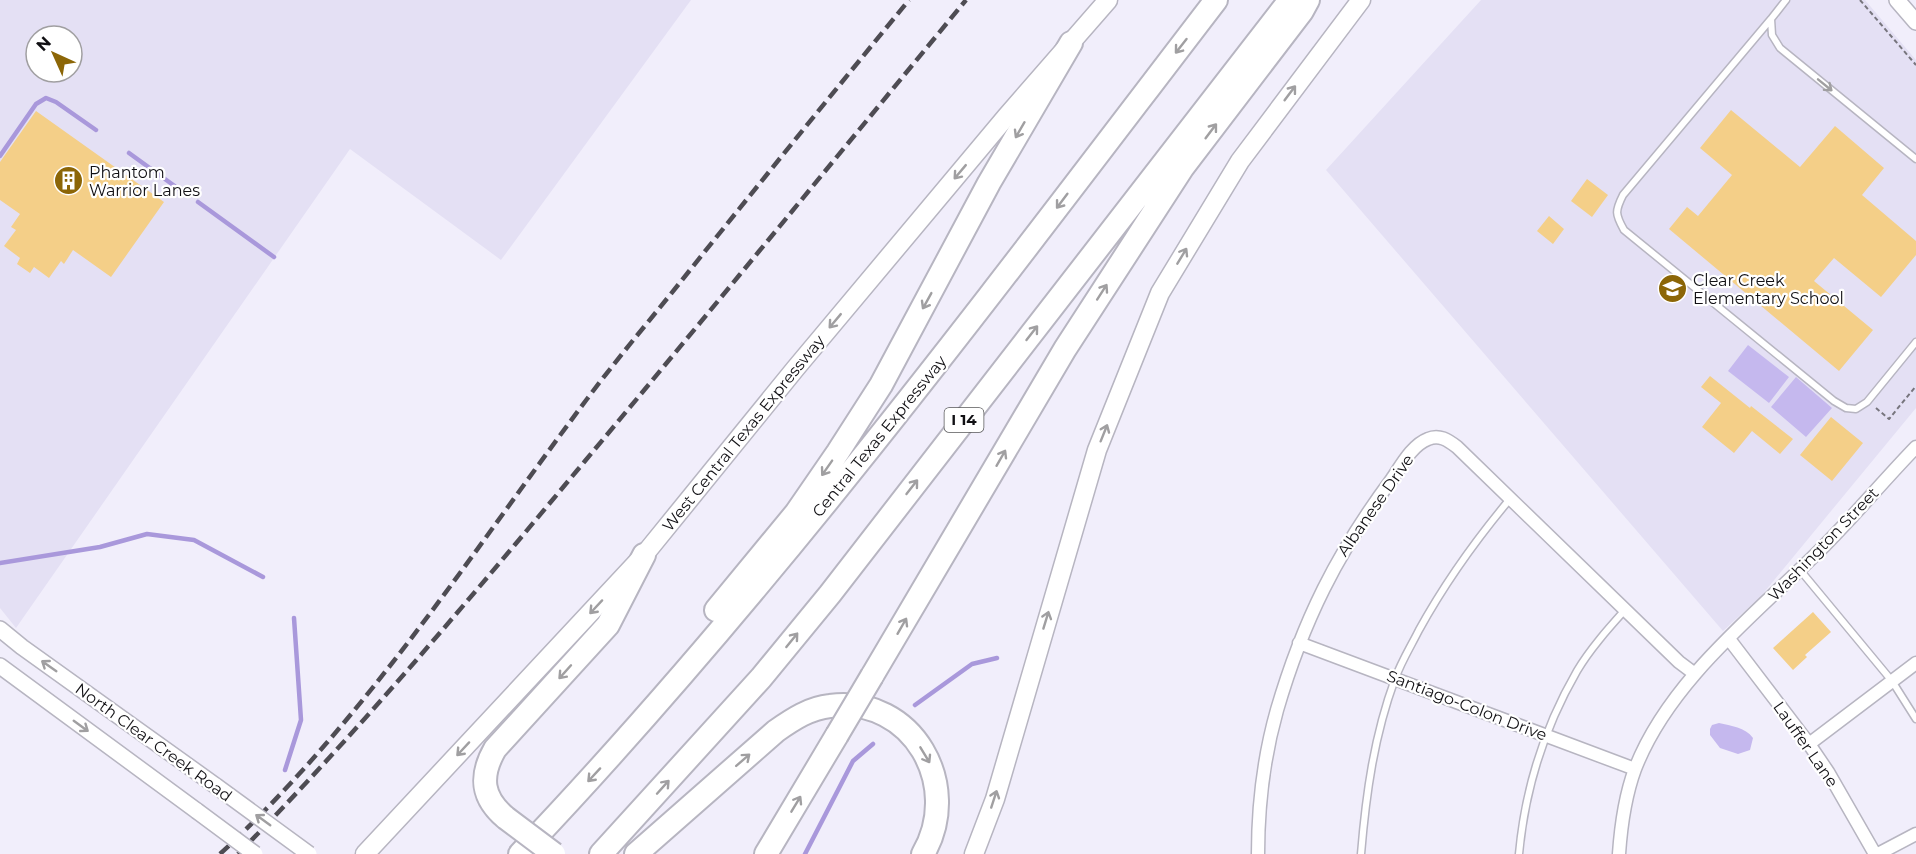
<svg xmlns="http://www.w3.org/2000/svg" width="1916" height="854" font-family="Montserrat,sans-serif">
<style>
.built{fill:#e4e0f4;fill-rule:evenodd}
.green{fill:#c5b8ee}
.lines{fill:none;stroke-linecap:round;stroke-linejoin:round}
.stream{stroke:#a998db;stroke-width:4.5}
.building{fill:#f4cf88}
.service-casing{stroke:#b7b5c1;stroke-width:9}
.minor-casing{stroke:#b7b5c1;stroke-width:15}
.tertiary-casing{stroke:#b7b5c1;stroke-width:18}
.secondary-casing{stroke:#b7b5c1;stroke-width:21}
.motorway-casing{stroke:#b7b5c1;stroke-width:26}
.path{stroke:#77757d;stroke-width:2;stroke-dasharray:4.5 3;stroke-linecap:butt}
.service{stroke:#fff;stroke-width:6}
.minor{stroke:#fff;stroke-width:12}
.tertiary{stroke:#fff;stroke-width:15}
.secondary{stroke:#fff;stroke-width:18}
.motorway{stroke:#fff;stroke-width:22}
.rail{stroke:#4e4c53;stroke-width:4.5;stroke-dasharray:12 6;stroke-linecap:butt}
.tertiary-bridge-casing{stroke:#b7b5c1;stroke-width:18;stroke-linecap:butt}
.motorway-bridge-casing{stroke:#b7b5c1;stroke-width:26;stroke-linecap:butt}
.tertiary-bridge{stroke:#fff;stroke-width:15}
.motorway-bridge{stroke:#fff;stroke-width:22}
.oneway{stroke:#a09fa1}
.labels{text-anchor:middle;stroke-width:4.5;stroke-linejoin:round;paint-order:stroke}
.shield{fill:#fff;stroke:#58585a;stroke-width:1.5}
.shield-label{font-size:15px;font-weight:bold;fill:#111014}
.poi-label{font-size:16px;fill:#111014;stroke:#fff;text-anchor:start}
.street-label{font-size:16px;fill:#111014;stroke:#fff}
</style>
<rect width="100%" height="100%" fill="#f1eefb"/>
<path class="built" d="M 0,0 L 691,0 L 501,260 L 350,149 L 16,628 L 0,608 ZM 36,36 L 72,36 L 72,72 L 36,72 Z
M 1481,0 L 1865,0 L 1916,60 L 1916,408 L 1761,596 L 1723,631 L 1326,170 Z"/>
<path class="green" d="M 1748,345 L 1789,377 L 1769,403 L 1728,371 Z
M 1796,377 L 1832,408 L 1806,437 L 1771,407 Z
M 1719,723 C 1731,726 1745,727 1753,738 L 1750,750 L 1738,754 L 1720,748 L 1710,735 L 1710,729 L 1712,725 Z"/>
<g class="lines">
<path class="stream" d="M 129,153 L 187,195
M 0,156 L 36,104 L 46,98 L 56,102 L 96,130
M 198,202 L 274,257
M 0,563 L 100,547 L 147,534 L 194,540 L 263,577
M 915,705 L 972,664 L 997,658
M 285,770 L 301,720 L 294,618
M 805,854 L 853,761 L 873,744"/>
</g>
<path class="building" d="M 1731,110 L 1800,167 L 1835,126 L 1884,168 L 1862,195 L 1916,241 L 1916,255 L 1881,297 L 1834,258 L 1814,281 L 1873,330 L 1839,371 L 1669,229 L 1687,207 L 1698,216 L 1732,175 L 1700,148 Z
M 36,111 L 164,202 L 111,277 L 73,250 L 64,264 L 61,261 L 49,278 L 34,267 L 30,273 L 17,264 L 20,258 L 4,246 L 16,230 L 11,227 L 20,214 L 0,200 L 0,162 Z
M 1587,179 L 1608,195 L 1592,217 L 1571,201 Z
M 1549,216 L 1564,229 L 1553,244 L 1537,231 Z
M 1710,376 L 1750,408 L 1751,406 L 1793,439 L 1780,454 L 1752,431 L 1734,453 L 1702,427 L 1721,403 L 1701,387 Z
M 1831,417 L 1863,443 L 1832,481 L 1800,455 Z
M 1813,612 L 1831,632 L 1805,655 L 1807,657 L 1793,670 L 1773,648 Z"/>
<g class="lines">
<defs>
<path id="service" d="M 1786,0 L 1771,19 L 1772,35 L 1780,48 L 1916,159
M 1771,19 L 1623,195 C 1615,211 1615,214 1624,230 L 1834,401 L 1846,408 L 1856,409 L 1867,402 L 1916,342
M 1800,570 L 1892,681 L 1916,719
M 1361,854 C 1366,794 1374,736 1395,679 C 1401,662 1411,646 1419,630 C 1446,581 1474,542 1510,499
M 1519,854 C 1525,789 1544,728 1577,671 C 1590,649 1608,629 1625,610"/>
<path id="minor" d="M 1729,639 L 1809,744 L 1828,772 L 1875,854
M 1299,643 L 1635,769
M 1809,744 L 1916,663
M 1258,854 C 1258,806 1264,756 1277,710 C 1303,621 1337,553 1392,479 C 1401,466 1412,445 1428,439 C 1439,434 1448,440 1457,447 L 1679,662 L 1695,674
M 1619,854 C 1621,825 1625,796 1635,769 C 1668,683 1752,617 1816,554 C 1851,520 1882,482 1916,447
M 1878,854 L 1916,834"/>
<path id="tertiary" d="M 1897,0 L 1916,22
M 0,629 L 22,647 L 216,786
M 0,666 L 197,811"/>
<path id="secondary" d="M 365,854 L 644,555 L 795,369 L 1006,117 L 1108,0
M 974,854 L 995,799 L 1097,450 L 1160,293 L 1240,161 L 1361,0"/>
<path id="motorway" d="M 716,610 L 796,513 L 838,452 L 881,385 L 989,183 L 1071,43
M 872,676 L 1065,349 L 1183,167 L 1302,11 L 1308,0
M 506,818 C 482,798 479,777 495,749 L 608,625 L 644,555
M 520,854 C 773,588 993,291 1216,0
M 601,854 L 761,678 L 830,594 L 1290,0
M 636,854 L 776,731 C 793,719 810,708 830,706 C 913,695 963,786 923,854
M 766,854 L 837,735"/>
</defs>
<use href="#service" class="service-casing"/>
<use href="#minor" class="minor-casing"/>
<use href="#tertiary" class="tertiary-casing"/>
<use href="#secondary" class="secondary-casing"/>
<use href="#motorway" class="motorway-casing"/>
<path class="path" d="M 1860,0 L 1916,65
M 1876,408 L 1889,419 L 1916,386"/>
<use href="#service" class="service"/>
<use href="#minor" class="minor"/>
<use href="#tertiary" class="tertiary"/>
<use href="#secondary" class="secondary"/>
<use href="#motorway" class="motorway"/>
<path class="rail" d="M 220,854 C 364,721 470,555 587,399 C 620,355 656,313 690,270 C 763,179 836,89 909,0
M 238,854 C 361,729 473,595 585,461 C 713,308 839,154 966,0"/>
<defs>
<path id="tertiary-bridge" d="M 216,786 L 309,854
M 197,811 L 255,854"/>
<path id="motorway-bridge" d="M 837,735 L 872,676
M 506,818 L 554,854"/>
</defs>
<use href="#tertiary-bridge" class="tertiary-bridge-casing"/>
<use href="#motorway-bridge" class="motorway-bridge-casing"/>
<use href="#tertiary-bridge" class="tertiary-bridge"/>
<use href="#motorway-bridge" class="motorway-bridge"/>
</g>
<defs><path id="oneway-shaft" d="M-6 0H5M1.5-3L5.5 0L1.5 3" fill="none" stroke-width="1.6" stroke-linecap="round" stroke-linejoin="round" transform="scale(1.5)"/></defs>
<g class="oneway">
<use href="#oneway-shaft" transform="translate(1181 46) rotate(128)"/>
<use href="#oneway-shaft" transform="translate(1825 85) rotate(39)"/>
<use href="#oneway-shaft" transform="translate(1290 93) rotate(-53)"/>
<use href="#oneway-shaft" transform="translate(1020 130) rotate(120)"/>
<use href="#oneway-shaft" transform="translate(1211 131) rotate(-53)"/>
<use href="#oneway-shaft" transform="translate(960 172) rotate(130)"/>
<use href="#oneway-shaft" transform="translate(1062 201) rotate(127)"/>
<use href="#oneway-shaft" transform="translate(1182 256) rotate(-59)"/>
<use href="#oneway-shaft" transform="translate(1102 292) rotate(-57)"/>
<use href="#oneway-shaft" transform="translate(927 301) rotate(119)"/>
<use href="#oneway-shaft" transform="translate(835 321) rotate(130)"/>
<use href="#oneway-shaft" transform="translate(1032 333) rotate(-52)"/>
<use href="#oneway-shaft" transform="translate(1104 433) rotate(-68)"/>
<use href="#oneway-shaft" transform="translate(1001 458) rotate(-60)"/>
<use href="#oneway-shaft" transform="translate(827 468) rotate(125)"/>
<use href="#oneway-shaft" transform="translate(912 487) rotate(-52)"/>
<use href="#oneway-shaft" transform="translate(596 607) rotate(133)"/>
<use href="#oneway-shaft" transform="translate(1046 620) rotate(-73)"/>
<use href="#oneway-shaft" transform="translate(902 626) rotate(-60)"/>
<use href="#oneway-shaft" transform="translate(792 640) rotate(-51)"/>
<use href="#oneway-shaft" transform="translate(49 666) rotate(-145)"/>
<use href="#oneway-shaft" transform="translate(565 672) rotate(132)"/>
<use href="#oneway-shaft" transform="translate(81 726) rotate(36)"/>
<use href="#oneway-shaft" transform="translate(463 749) rotate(133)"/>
<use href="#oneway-shaft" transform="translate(925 755) rotate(59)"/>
<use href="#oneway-shaft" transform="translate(743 760) rotate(-41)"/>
<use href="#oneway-shaft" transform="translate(594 775) rotate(133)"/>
<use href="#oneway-shaft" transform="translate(663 787) rotate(-48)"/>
<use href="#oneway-shaft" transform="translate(994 799) rotate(-72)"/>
<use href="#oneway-shaft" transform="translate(796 804) rotate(-59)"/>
<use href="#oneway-shaft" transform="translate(263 820) rotate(-144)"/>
</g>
<defs>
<symbol id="building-disc" viewBox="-11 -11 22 22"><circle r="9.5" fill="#8c6607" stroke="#fff"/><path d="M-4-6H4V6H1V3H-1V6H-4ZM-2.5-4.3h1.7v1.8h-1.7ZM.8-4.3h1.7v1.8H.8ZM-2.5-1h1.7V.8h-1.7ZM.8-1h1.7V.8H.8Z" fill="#fff"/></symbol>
<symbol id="school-disc" viewBox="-11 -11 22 22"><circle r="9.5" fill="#8c6607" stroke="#fff"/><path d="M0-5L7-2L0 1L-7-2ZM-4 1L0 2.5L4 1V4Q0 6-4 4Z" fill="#fff"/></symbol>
</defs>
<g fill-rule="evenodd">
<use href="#building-disc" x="52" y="164" width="33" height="33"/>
<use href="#school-disc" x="1656" y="272" width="33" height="33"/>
</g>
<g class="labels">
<rect class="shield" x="944.5" y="408" width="39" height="24" rx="4.5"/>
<g class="shield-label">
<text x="964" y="425">I 14</text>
</g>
<g class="poi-label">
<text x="89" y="178">Phantom<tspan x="89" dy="18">Warrior Lanes</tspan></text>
<text x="1693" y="286">Clear Creek<tspan x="1693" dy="18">Elementary School</tspan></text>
</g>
<g class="street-label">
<text transform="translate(743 433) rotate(-51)" y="6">West Central Texas Expressway</text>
<text transform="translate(879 436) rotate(-51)" y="6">Central Texas Expressway</text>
<text transform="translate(1375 505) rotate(-55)" y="6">Albanese Drive</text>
<text transform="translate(1823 544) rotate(-46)" y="6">Washington Street</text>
<text transform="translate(1467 705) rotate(21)" y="6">Santiago-Colon Drive</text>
<text transform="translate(154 742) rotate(36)" y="6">North Clear Creek Road</text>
<text transform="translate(1806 744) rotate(55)" y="6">Lauffer Lane</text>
</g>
</g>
<g transform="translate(54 54) rotate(315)"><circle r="28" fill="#ffffff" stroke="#a09fa1" stroke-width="1.5"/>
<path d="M0-4.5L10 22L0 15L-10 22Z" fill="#8c6607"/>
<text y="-9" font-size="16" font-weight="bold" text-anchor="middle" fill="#111014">N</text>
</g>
</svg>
